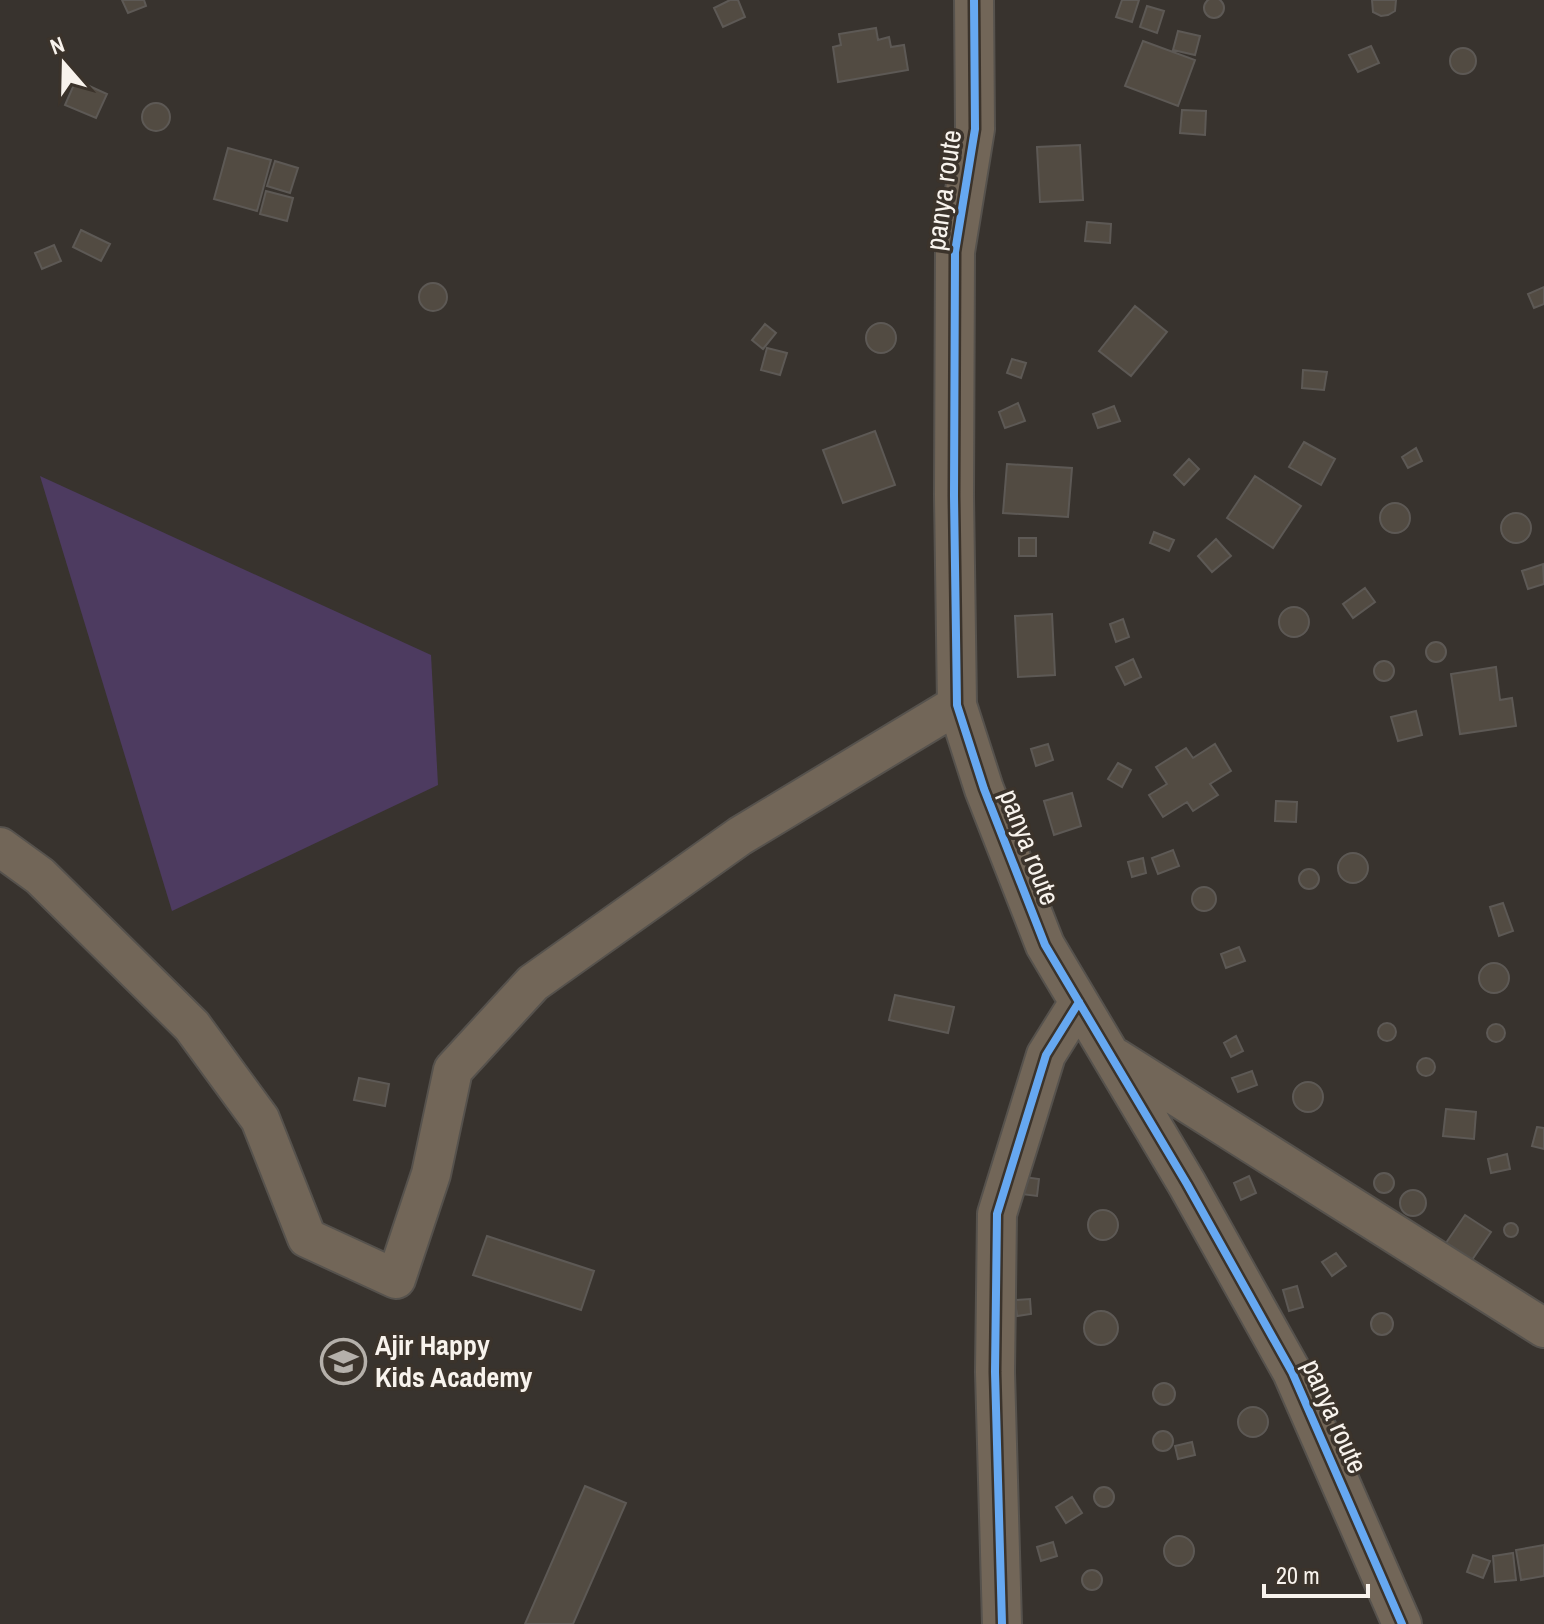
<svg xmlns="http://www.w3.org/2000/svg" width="1544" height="1624" font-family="'Archivo Narrow',sans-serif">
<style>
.green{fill:#4d3b60}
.building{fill:#524b42;stroke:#5d5955;stroke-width:2}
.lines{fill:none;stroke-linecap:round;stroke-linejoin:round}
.minor-casing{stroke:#56524d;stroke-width:42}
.minor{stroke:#726658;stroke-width:38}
.cycleway-casing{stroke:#3b332b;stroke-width:13}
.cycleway{stroke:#66a8f1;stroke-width:8}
.labels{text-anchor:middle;stroke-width:7;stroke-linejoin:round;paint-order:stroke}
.street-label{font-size:28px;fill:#f8f3ed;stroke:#3b332b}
.poi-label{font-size:28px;font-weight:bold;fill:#f8f3ed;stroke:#3b332b;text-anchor:start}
</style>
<rect width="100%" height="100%" fill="#38332e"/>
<path class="green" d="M 40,476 L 431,655 L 438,785 L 172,911 Z"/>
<path class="building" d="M1204 8a10 10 0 1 1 20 0a10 10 0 1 1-20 0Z
M 122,0 L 144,0 L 146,6 L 128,13 Z
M 730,0 L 738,0 L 745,17 L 723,27 L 714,8 Z
M 1122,0 L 1139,0 L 1132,22 L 1116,17 Z
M 1372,0 L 1396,0 L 1395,11 L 1388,15 L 1381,16 L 1373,12 Z
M 1147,6 L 1164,11 L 1157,33 L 1140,27 Z
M 876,28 L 878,40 L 889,37 L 891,47 L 904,45 L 908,70 L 838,82 L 833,47 L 841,45 L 839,34 Z
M 1178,31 L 1200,36 L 1195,55 L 1173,50 Z
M 1143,41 L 1195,60 L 1178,106 L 1125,86 Z
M 1371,46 L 1379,63 L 1358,72 L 1349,55 Z
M1450 61a13 13 0 1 1 26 0a13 13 0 1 1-26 0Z
M 76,80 L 107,94 L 96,118 L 65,105 Z
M142 117a14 14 0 1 1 28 0a14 14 0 1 1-28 0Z
M 1182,110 L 1206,111 L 1205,135 L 1180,133 Z
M 1080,145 L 1083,200 L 1040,202 L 1037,147 Z
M 228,148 L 271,160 L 257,211 L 214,199 Z
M 275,161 L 298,168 L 290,193 L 267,186 Z
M 266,191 L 293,198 L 287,221 L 260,214 Z
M 1087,222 L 1111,224 L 1110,243 L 1085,241 Z
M 81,230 L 110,244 L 101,261 L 73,247 Z
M 54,245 L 61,261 L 42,269 L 35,253 Z
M419 297a14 14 0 1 1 28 0a14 14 0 1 1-28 0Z
M 1544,287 L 1544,304 L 1534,308 L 1528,294 Z
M 1135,306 L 1167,332 L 1131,376 L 1099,351 Z
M866 338a15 15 0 1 1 30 0a15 15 0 1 1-30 0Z
M 765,324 L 776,333 L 763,349 L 752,340 Z
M 767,348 L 787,353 L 780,375 L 761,370 Z
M 1012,359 L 1026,363 L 1021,378 L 1007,373 Z
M 1303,370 L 1327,372 L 1324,390 L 1302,388 Z
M 1018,403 L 1025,421 L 1005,428 L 999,412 Z
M 1114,406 L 1120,421 L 1098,428 L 1093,414 Z
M 875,431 L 895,485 L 843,503 L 823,450 Z
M 1304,442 L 1335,459 L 1321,485 L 1289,467 Z
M 1416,448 L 1422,461 L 1408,468 L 1402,457 Z
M 1189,459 L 1199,469 L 1184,485 L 1174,475 Z
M 1007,464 L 1072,468 L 1068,517 L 1003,513 Z
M 1255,476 L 1301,506 L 1273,548 L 1227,518 Z
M1380 518a15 15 0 1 1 30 0a15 15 0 1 1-30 0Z
M1501 528a15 15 0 1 1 30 0a15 15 0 1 1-30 0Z
M 1154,532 L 1174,540 L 1169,551 L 1150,543 Z
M 1019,538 L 1036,538 L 1036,556 L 1019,556 Z
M 1216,539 L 1231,556 L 1212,572 L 1198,556 Z
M 1543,564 L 1544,584 L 1528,589 L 1522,571 Z
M 1365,588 L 1375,602 L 1353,618 L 1343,604 Z
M1279 622a15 15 0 1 1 30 0a15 15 0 1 1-30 0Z
M 1052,614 L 1055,675 L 1018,677 L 1015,616 Z
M 1123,619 L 1129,637 L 1116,642 L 1110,624 Z
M1426 652a10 10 0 1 1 20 0a10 10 0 1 1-20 0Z
M 1133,659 L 1141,677 L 1125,685 L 1116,667 Z
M1374 671a10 10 0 1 1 20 0a10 10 0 1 1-20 0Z
M 1496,667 L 1500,700 L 1512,698 L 1516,726 L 1460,734 L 1451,674 Z
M 1416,711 L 1422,735 L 1398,741 L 1391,717 Z
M 1048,744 L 1053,760 L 1036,766 L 1031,749 Z
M 1215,744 L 1231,771 L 1210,784 L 1218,795 L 1193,811 L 1187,802 L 1163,817 L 1149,795 L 1167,784 L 1156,767 L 1186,748 L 1193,758 Z
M 1118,763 L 1131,770 L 1122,787 L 1108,779 Z
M 1072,793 L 1081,826 L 1054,835 L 1044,801 Z
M 1276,801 L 1297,802 L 1296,822 L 1275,821 Z
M 1173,850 L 1179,866 L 1158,874 L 1152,858 Z
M1338 868a15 15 0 1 1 30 0a15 15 0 1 1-30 0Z
M 1143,858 L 1146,873 L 1132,877 L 1128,862 Z
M1299 879a10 10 0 1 1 20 0a10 10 0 1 1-20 0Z
M1192 899a12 12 0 1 1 24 0a12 12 0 1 1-24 0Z
M 1503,903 L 1513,931 L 1499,936 L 1490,907 Z
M 1239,947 L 1245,961 L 1226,968 L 1221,954 Z
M1479 978a15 15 0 1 1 30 0a15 15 0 1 1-30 0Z
M 895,995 L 954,1007 L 948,1033 L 889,1020 Z
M1378 1032a9 9 0 1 1 18 0a9 9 0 1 1-18 0Z
M1487 1033a9 9 0 1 1 18 0a9 9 0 1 1-18 0Z
M 1236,1036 L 1243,1051 L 1231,1057 L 1224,1043 Z
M1417 1067a9 9 0 1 1 18 0a9 9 0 1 1-18 0Z
M 1252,1071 L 1257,1085 L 1238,1092 L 1232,1078 Z
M 359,1078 L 389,1084 L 385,1106 L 354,1100 Z
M1293 1097a15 15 0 1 1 30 0a15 15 0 1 1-30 0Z
M 1446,1109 L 1476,1112 L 1474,1139 L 1443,1136 Z
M 1537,1127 L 1544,1128 L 1544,1149 L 1532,1146 Z
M 1507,1154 L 1510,1169 L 1491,1173 L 1488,1159 Z
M1374 1183a10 10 0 1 1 20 0a10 10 0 1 1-20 0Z
M 1249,1176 L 1256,1193 L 1241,1200 L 1234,1183 Z
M 1024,1177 L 1039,1179 L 1037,1196 L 1021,1194 Z
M1400 1203a13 13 0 1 1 26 0a13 13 0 1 1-26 0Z
M1088 1225a15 15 0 1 1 30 0a15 15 0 1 1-30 0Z
M 1465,1215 L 1491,1232 L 1472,1260 L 1446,1243 Z
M1504 1230a7 7 0 1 1 14 0a7 7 0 1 1-14 0Z
M 487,1236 L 594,1271 L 581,1310 L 473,1275 Z
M 1336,1253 L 1346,1266 L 1332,1276 L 1322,1262 Z
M 1297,1286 L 1303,1307 L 1289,1311 L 1283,1290 Z
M 1030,1299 L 1031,1314 L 1017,1316 L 1015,1300 Z
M1084 1328a17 17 0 1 1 34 0a17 17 0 1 1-34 0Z
M1371 1324a11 11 0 1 1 22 0a11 11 0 1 1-22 0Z
M1153 1394a11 11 0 1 1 22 0a11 11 0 1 1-22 0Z
M1238 1422a15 15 0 1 1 30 0a15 15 0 1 1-30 0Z
M1153 1441a10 10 0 1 1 20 0a10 10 0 1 1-20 0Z
M 1192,1442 L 1195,1455 L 1178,1459 L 1175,1446 Z
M 585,1486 L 626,1503 L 573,1624 L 525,1624 Z
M1094 1497a10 10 0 1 1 20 0a10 10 0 1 1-20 0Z
M 1072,1497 L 1082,1513 L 1066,1523 L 1056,1507 Z
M1164 1551a15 15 0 1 1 30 0a15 15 0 1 1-30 0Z
M 1053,1542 L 1057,1556 L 1041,1561 L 1037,1547 Z
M 1544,1545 L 1544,1576 L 1521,1580 L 1516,1550 Z
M 1513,1553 L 1516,1580 L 1495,1582 L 1493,1556 Z
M 1473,1555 L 1490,1561 L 1483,1578 L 1467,1572 Z
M1082 1580a10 10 0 1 1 20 0a10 10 0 1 1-20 0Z"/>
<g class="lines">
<defs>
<path id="minor" d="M 974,0 L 975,129 L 955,252 L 954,496 L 957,705 L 984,789 L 1045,945 L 1187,1184 L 1292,1372 L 1402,1624
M 0,847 L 40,876 L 192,1026 L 260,1119 L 307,1238 L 396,1279 L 431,1174 L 453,1070 L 533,983 L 740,836 L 957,705
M 1116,1058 L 1544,1328
M 1002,1624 L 995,1372 L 997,1214 L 1046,1055 L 1079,1002"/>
</defs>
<use href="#minor" class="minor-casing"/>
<use href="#minor" class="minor"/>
<defs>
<path id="cycleway" d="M 974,0 L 975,129 L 955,252 L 954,496 L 957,705 L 984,789 L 1045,945 L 1187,1184 L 1292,1372 L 1402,1624
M 1002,1624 L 995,1372 L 997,1214 L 1046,1055 L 1079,1002"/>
</defs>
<use href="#cycleway" class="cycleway-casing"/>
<use href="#cycleway" class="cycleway"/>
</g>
<defs>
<symbol id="school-ring" viewBox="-11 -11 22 22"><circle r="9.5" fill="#3b332b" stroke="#b5b0aa" stroke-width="1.5"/><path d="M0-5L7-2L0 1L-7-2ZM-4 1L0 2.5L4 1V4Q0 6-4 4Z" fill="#b5b0aa"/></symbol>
</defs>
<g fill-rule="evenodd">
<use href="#school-ring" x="318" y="1336" width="51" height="51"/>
</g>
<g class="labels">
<g class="street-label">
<text transform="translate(943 190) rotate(-82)" y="10">panya route</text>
<text transform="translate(1030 847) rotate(69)" y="10">panya route</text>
<text transform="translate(1335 1416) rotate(66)" y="10">panya route</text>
</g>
<g class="poi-label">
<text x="375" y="1355">Ajir Happy<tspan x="375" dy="32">Kids Academy</tspan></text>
</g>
</g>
<g transform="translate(64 64) rotate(340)" stroke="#3b332b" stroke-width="6" paint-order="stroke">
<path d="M0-6L14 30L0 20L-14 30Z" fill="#f8f3ed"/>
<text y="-12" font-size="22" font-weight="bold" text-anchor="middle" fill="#f8f3ed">N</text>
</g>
<path d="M1264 1584v12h104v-12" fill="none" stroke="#f8f3ed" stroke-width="4"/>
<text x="1276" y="1584" font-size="24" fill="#f8f3ed" stroke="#3b332b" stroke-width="6" paint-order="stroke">20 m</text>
</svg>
